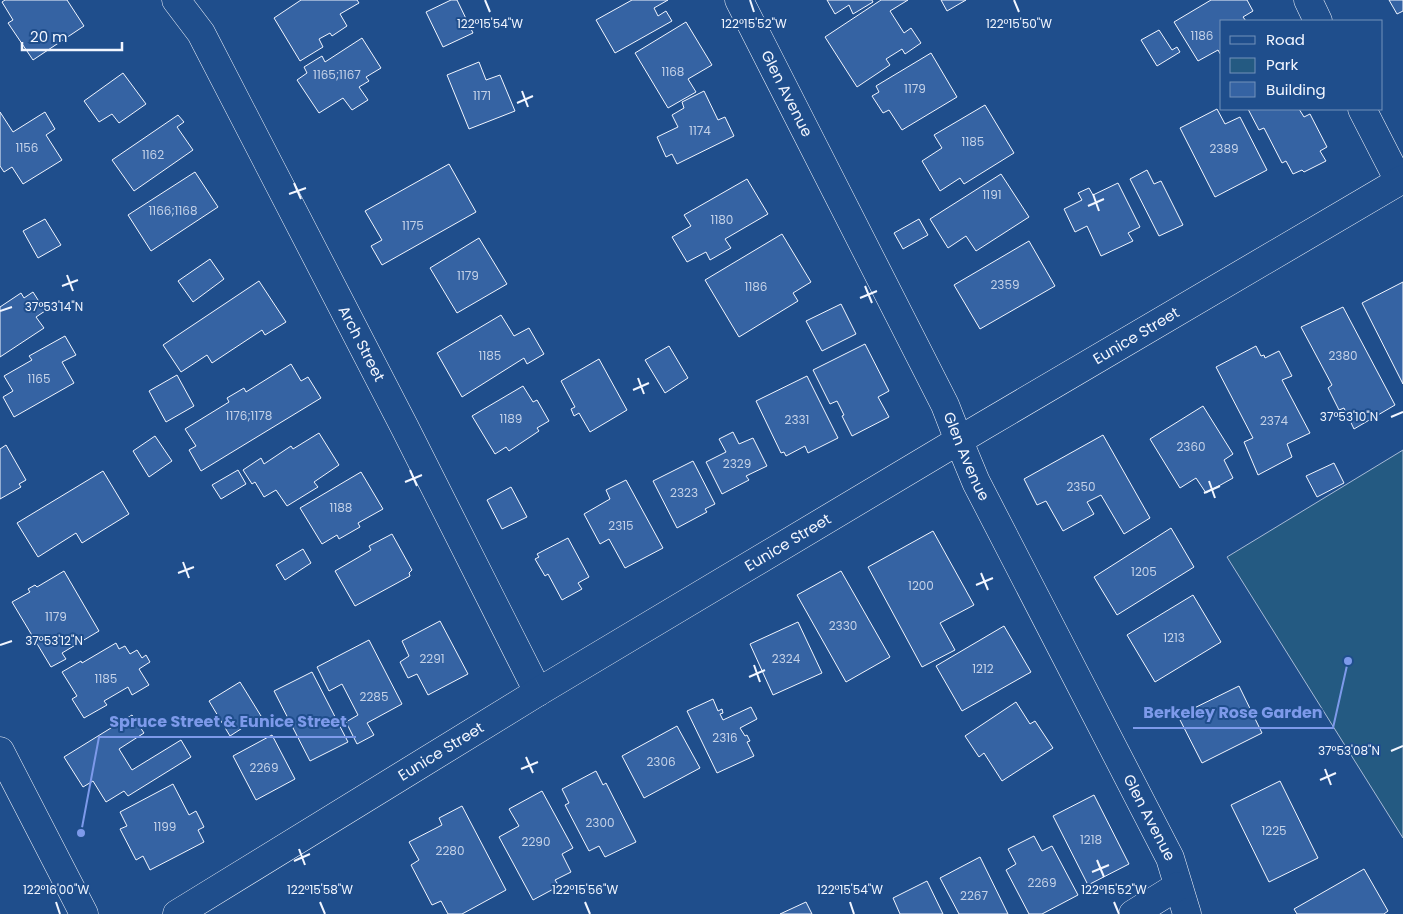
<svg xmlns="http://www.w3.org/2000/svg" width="1403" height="914" font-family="Poppins,sans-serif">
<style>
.green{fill:#245a82;stroke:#a8bbd7}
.building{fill:#3563a3;stroke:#f2f6ff}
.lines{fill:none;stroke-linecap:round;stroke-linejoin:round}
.minor-casing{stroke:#f2f6ff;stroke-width:29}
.tertiary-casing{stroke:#f2f6ff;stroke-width:29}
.minor{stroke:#1f4e8c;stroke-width:28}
.tertiary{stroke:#1f4e8c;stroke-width:28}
.ticks{fill:none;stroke:#f2f6ff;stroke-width:2}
.labels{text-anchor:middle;stroke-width:4;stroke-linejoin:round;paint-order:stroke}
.number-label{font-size:12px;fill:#c3d1e8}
.street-label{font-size:15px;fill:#f2f6ff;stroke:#1f4e8c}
.ticks-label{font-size:12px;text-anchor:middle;fill:#f2f6ff;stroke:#1f4e8c;stroke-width:4;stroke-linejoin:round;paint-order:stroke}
.leader{fill:none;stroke:#7d9aea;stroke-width:2}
.callout-dot{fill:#7d9aea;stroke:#1f4e8c;stroke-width:2}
.callout-label{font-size:16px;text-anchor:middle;font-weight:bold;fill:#7d9aea;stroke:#1f4e8c;stroke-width:4;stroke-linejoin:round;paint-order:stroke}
</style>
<rect width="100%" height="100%" fill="#1f4e8c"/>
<path class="green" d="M 1403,450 L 1403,838 L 1227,557 Z"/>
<path class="building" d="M 5,0 L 67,0 L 84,26 L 33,60 L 8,23 L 13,20 L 2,2 Z
M 301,0 L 357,0 L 359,3 L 340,14 L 347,26 L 332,36 L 330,33 L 319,39 L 323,47 L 300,61 L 274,18 Z
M 451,0 L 457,0 L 473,33 L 443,47 L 426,12 Z
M 632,0 L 668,0 L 654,8 L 658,16 L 666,11 L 672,21 L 615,53 L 596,20 Z
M 827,0 L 872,0 L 873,2 L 853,14 L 849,5 L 835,14 Z
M 881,0 L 908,0 L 890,11 L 904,33 L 911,28 L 921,43 L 905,54 L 902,49 L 886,59 L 890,65 L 857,87 L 825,37 Z
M 941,0 L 966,0 L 947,11 Z
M 1211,0 L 1247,0 L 1253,11 L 1243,17 L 1246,21 L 1222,21 L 1222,57 L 1218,50 L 1198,61 L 1174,22 Z
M 1389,0 L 1403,0 L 1403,11 L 1397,14 Z
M 686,22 L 712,65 L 688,79 L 696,92 L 668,108 L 635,53 Z
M 1159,30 L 1172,50 L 1177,47 L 1180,52 L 1157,66 L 1141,40 Z
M 362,38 L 381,68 L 366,77 L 369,81 L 359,87 L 368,100 L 352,110 L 343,98 L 319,113 L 297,80 L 307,73 L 304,67 L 322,56 L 325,62 Z
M 931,53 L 957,97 L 902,130 L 889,110 L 883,113 L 872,96 L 879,92 L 876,86 Z
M 479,62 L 486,80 L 500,75 L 515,111 L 469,129 L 447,75 Z
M 123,73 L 146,104 L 119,123 L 112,114 L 99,122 L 84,101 Z
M 704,91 L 718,120 L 725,117 L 734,136 L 677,164 L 672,154 L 666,157 L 657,137 L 678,127 L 672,115 L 684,108 L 682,102 Z
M 985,105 L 1014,153 L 964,184 L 960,178 L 940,191 L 922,161 L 942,148 L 934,135 Z
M 1217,109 L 1225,124 L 1240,117 L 1267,170 L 1215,197 L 1180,128 Z
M 1248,109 L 1299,109 L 1304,117 L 1310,114 L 1327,147 L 1320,151 L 1326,161 L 1304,172 L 1302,170 L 1293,174 L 1286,161 L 1282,163 L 1264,128 L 1259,130 Z
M 0,112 L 13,132 L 45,112 L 55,129 L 46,135 L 62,160 L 23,184 L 12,167 L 4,172 L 0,166 Z
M 178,115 L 184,122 L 177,127 L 193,150 L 134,191 L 112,160 Z
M 449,164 L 476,212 L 382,265 L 371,246 L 382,240 L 365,211 Z
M 1147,170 L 1154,184 L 1161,181 L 1183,225 L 1159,236 L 1130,179 Z
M 195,172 L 218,207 L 151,251 L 128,215 Z
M 1001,174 L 1029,217 L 976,251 L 966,236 L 948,248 L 930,219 Z
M 747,179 L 768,214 L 725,239 L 731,248 L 710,260 L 706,252 L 687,262 L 672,237 L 691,226 L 684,215 Z
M 1118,183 L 1140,227 L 1128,233 L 1133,241 L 1101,256 L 1087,226 L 1075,232 L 1064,209 L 1082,200 L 1078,193 L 1089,188 L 1093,195 Z
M 45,219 L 61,245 L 38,258 L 23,231 Z
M 919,219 L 928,235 L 903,249 L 894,233 Z
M 782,234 L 811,282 L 793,293 L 798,301 L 739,337 L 705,280 Z
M 479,238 L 507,284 L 457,313 L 430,268 Z
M 1029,241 L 1055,286 L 980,329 L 954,285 Z
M 210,259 L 224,279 L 193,302 L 178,281 Z
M 259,281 L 286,322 L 265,335 L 262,330 L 212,363 L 207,355 L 181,372 L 163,345 Z
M 1403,282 L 1403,384 L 1362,303 Z
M 33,292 L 45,311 L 36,317 L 44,328 L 0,357 L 0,307 L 21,293 L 24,298 Z
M 841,304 L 856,334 L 822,351 L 806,321 Z
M 1343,307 L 1395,405 L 1354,429 L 1344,408 L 1339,410 L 1328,388 L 1332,385 L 1301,327 Z
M 501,315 L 514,336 L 529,328 L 544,354 L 527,364 L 524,358 L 462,397 L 437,353 Z
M 65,336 L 76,355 L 62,362 L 74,383 L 14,417 L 3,397 L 13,391 L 4,376 L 32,360 L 29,356 Z
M 865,344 L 889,391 L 878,397 L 889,417 L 852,436 L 842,416 L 844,415 L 837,401 L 830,404 L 813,370 Z
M 669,346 L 688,378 L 665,393 L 645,360 Z
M 1256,346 L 1261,356 L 1264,355 L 1265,358 L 1279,351 L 1292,376 L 1282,380 L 1310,433 L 1287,444 L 1292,457 L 1258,475 L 1244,442 L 1253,438 L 1216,367 Z
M 599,359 L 627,410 L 590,432 L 579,413 L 574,416 L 571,409 L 575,407 L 561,381 Z
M 291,364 L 301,381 L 308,377 L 321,398 L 201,471 L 189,450 L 196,446 L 185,429 L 229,402 L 227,398 L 244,388 L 246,392 Z
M 177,375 L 194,406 L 166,422 L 149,391 Z
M 807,376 L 838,438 L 808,453 L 805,446 L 786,456 L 784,452 L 781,453 L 756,401 Z
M 523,386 L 533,402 L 537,400 L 549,421 L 537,428 L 539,431 L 509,451 L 506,447 L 495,454 L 472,416 Z
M 1203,406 L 1233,454 L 1224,460 L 1233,478 L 1206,493 L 1196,478 L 1180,488 L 1150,439 Z
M 733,432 L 739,444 L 753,438 L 767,466 L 746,476 L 749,480 L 722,494 L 706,462 L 726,452 L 719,439 Z
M 319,433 L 339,465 L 314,482 L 318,487 L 287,506 L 276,490 L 264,497 L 255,482 L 252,484 L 243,470 L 261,458 L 264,464 L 291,446 L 293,449 Z
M 1103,435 L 1150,518 L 1124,534 L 1101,495 L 1087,502 L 1094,514 L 1063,531 L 1046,501 L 1037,505 L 1024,479 Z
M 155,436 L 172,461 L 149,477 L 133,451 Z
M 6,445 L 26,480 L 19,484 L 21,487 L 0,499 L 0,449 Z
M 693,461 L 715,504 L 705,509 L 707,512 L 677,528 L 653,481 Z
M 1334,463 L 1344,483 L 1317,497 L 1306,476 Z
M 238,470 L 246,484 L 221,499 L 212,485 Z
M 103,471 L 129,514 L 82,543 L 76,533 L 38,557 L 17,523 Z
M 361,472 L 383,509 L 358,523 L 360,527 L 339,539 L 337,535 L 322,544 L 300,508 Z
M 626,480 L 663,548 L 625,568 L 609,539 L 600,544 L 584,514 L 610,499 L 606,490 Z
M 511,487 L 527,517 L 502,529 L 487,500 Z
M 1171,528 L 1194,567 L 1117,615 L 1094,577 Z
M 933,531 L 974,605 L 940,623 L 955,650 L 922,667 L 868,567 Z
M 392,534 L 412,570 L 409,573 L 410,576 L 355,606 L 335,571 L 371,550 L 369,546 Z
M 568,538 L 589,577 L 578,583 L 582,589 L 562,600 L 548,574 L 545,576 L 535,559 L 539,557 L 537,554 Z
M 303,549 L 311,563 L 285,580 L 276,565 Z
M 64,571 L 99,631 L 62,653 L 66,659 L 51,667 L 12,602 L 30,592 L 28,589 L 35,585 L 37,587 Z
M 841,571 L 890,657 L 846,682 L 797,595 Z
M 1193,595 L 1221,642 L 1155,682 L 1127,635 Z
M 440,621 L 468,674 L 428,695 L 417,674 L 408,678 L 400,662 L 409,656 L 402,641 Z
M 798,622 L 822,673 L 773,695 L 750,644 Z
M 1004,626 L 1031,672 L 962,711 L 936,666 Z
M 369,640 L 402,704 L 367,723 L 374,735 L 357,744 L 346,722 L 358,715 L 342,684 L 329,691 L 317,667 Z
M 116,643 L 119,649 L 125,646 L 130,654 L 137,650 L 142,658 L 146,655 L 150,662 L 139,669 L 149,685 L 132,695 L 128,687 L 104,701 L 107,705 L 84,718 L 72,699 L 77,696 L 62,672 L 81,661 L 82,663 Z
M 312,672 L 348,742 L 310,761 L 274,691 Z
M 240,682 L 261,716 L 230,736 L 209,701 Z
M 1239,686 L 1262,733 L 1202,763 L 1178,716 Z
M 713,699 L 718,711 L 722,709 L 723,713 L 720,714 L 723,720 L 751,707 L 757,719 L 740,728 L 745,736 L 747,735 L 750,741 L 747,742 L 754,756 L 717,773 L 687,711 Z
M 1016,702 L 1030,724 L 1035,721 L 1053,748 L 1002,781 L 984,753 L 979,757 L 965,736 Z
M 132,715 L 144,733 L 119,749 L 132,770 L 181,740 L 191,757 L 128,796 L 124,791 L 106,802 L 93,781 L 83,787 L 64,757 Z
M 677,726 L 700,768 L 644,798 L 622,756 Z
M 272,735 L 295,779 L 256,800 L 233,756 Z
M 596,771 L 603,785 L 606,783 L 636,842 L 605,857 L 599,846 L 589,851 L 565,805 L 569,803 L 562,789 Z
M 1280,781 L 1318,858 L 1269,882 L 1231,805 Z
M 173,784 L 189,815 L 196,811 L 204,827 L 198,830 L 204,842 L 150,870 L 143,856 L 136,860 L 120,829 L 127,826 L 120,812 Z
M 542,791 L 573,848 L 562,854 L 571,872 L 555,880 L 559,886 L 533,900 L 499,837 L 519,826 L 509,809 Z
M 1094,795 L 1129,864 L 1088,885 L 1053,816 Z
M 462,806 L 506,890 L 462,914 L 448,914 L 441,901 L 432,905 L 411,865 L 419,860 L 409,842 L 442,825 L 439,818 Z
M 1034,836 L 1042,851 L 1052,846 L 1078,895 L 1042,914 L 1029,914 L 1006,870 L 1016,864 L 1008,849 Z
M 980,857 L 1008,914 L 959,914 L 940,878 Z
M 1364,869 L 1388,911 L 1384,914 L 1297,914 L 1294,909 Z
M 927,881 L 943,914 L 900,914 L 893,898 Z
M 806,902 L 812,914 L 780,914 Z"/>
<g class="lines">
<defs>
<g id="minor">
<path id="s1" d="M 176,0 L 201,33 L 405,428 L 538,692"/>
<path id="s2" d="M 739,0 L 945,405 L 959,441 L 976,482 L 1170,858 L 1187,914"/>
<path d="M 1308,0 L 1318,21"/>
<path d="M 1362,109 L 1399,181"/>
<path id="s3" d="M 177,914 L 538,692 L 983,426 L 1403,179"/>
<path d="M 1133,914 L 1178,886"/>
</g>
<path id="tertiary" d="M 0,751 L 84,914"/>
</defs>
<use href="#minor" class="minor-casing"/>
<use href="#tertiary" class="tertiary-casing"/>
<use href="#minor" class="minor"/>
<use href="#tertiary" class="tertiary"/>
</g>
<path class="ticks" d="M 485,0 L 490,12M 750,0 L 754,12M 1014,0 L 1019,12M 522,91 L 528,107M 517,103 L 533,96M 294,183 L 301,199M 289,194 L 306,188M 1093,194 L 1099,211M 1088,206 L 1104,199M 67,275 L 73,291M 62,286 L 78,280M 865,286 L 872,303M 860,298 L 877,291M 0,311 L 12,307M 638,378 L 644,394M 633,390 L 649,383M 1391,417 L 1403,412M 410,470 L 417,486M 1209,481 L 1215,498M 405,482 L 422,475M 1204,493 L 1220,486M 183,562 L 189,578M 178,573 L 194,567M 981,573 L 988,590M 976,585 L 993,578M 0,645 L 12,641M 754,665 L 760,682M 749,677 L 765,670M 1391,751 L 1403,746M 526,757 L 533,773M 521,769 L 538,762M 1325,769 L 1331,785M 1320,780 L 1336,773M 299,849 L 305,865M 1097,860 L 1104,877M 294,861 L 310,854M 1092,872 L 1109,865M 56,902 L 60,914M 320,902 L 325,914M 585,902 L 590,914M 850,902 L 854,914M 1114,902 L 1119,914"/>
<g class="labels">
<g class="number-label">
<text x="1202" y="40">1186</text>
<text x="673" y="76">1168</text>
<text x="337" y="79">1165;1167</text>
<text x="915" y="93">1179</text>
<text x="482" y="100">1171</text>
<text x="700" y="135">1174</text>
<text x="973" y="146">1185</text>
<text x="27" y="152">1156</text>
<text x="1224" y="153">2389</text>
<text x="153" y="159">1162</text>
<text x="992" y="199">1191</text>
<text x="173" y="215">1166;1168</text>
<text x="722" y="224">1180</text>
<text x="413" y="230">1175</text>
<text x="468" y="280">1179</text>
<text x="1005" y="289">2359</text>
<text x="756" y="291">1186</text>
<text x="490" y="360">1185</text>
<text x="1343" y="360">2380</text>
<text x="39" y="383">1165</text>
<text x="249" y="420">1176;1178</text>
<text x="511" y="423">1189</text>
<text x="797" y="424">2331</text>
<text x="1274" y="425">2374</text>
<text x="1191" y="451">2360</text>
<text x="737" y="468">2329</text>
<text x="1081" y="491">2350</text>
<text x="684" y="497">2323</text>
<text x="341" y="512">1188</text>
<text x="621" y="530">2315</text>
<text x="1144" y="576">1205</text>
<text x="921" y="590">1200</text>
<text x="56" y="621">1179</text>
<text x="843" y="630">2330</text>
<text x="1174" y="642">1213</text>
<text x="432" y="663">2291</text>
<text x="786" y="663">2324</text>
<text x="983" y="673">1212</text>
<text x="106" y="683">1185</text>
<text x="374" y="701">2285</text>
<text x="725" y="742">2316</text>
<text x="661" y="766">2306</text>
<text x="264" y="772">2269</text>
<text x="600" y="827">2300</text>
<text x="165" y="831">1199</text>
<text x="1274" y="835">1225</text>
<text x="1091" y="844">1218</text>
<text x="536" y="846">2290</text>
<text x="450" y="855">2280</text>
<text x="1042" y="887">2269</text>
<text x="974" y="900">2267</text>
</g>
<g class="street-label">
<text dy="5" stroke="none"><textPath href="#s2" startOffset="105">Glen Avenue</textPath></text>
<text dy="5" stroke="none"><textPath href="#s3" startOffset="1120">Eunice Street</textPath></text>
<text dy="5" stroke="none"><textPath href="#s1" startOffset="391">Arch Street</textPath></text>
<text dy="5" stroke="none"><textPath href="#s2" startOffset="510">Glen Avenue</textPath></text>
<text dy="5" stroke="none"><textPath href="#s3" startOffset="715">Eunice Street</textPath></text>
<text dy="5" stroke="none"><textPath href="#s3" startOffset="310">Eunice Street</textPath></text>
<text dy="5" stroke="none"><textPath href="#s2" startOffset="915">Glen Avenue</textPath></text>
</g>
</g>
<g class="ticks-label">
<text x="490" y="28">122°15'54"W</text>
<text x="754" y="28">122°15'52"W</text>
<text x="1019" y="28">122°15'50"W</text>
<text x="54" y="311">37°53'14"N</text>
<text x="1349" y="421">37°53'10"N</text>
<text x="54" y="645">37°53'12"N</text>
<text x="1349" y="755">37°53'08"N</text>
<text x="56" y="894">122°16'00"W</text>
<text x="320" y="894">122°15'58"W</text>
<text x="585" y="894">122°15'56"W</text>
<text x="850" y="894">122°15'54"W</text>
<text x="1114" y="894">122°15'52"W</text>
</g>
<path class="leader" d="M1348 661L1333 728H1133M81 833L99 737H356"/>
<g class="callout-dot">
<circle cx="1348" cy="661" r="5"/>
<circle cx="81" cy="833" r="5"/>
</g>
<g class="callout-label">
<text x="1233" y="718">Berkeley Rose Garden</text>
<text x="228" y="727">Spruce Street &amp; Eunice Street</text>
</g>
<rect x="1220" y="20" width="162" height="90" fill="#1f4e8c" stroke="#7391ba"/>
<rect x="1230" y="36" width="25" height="8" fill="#1f4e8c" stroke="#7391ba"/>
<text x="1266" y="45" font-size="15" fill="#f2f6ff">Road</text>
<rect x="1230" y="58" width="25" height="15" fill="#245a82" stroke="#7391ba"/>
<text x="1266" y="70" font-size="15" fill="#f2f6ff">Park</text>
<rect x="1230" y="82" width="25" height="15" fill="#3563a3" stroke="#7391ba"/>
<text x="1266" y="95" font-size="15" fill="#f2f6ff">Building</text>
<path d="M22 42v8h100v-8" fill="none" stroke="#f2f6ff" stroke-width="2.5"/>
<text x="30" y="42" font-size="15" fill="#f2f6ff" stroke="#1f4e8c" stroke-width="4" paint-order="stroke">20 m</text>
</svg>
